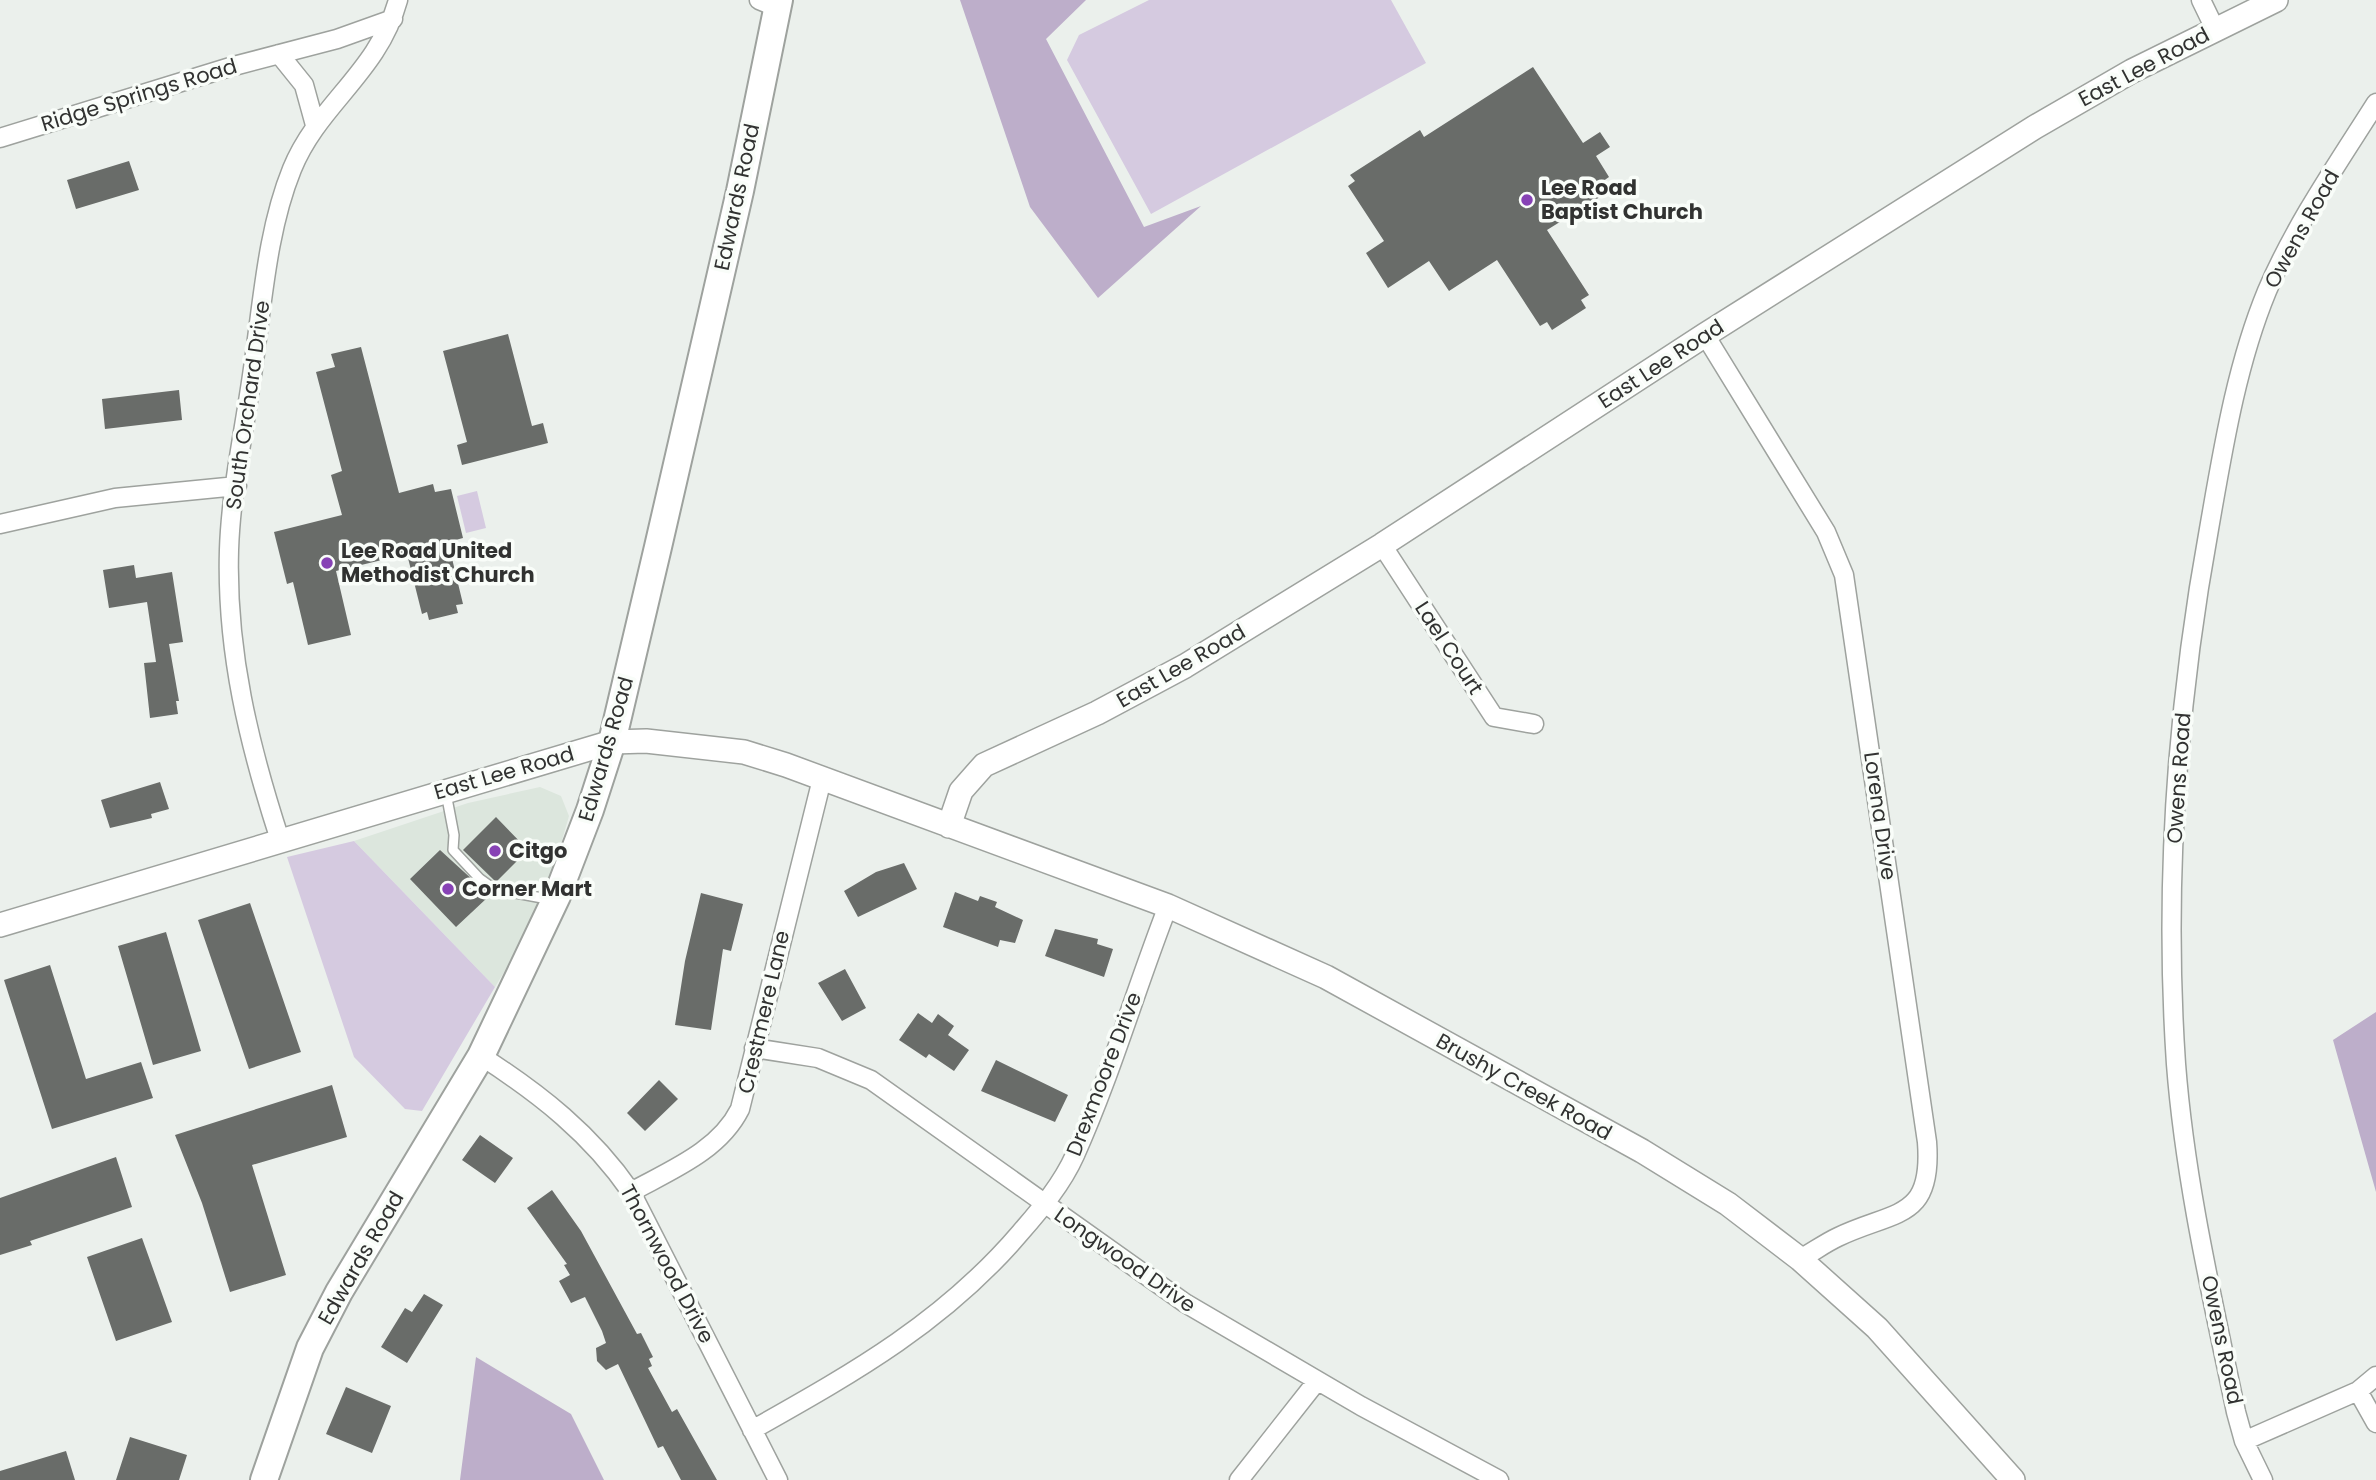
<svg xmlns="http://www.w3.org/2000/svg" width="2376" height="1480" font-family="Poppins,sans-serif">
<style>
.built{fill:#dce6dd}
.green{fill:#d5cae0}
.forest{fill:#bdaeca}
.building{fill:#696c69}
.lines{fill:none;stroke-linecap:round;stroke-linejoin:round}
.service-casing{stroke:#9ea29e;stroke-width:12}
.minor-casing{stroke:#9ea29e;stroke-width:21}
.tertiary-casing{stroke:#9ea29e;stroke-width:26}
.secondary-casing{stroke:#9ea29e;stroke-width:30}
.service{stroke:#fff;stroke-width:9}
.minor{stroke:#fff;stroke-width:18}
.tertiary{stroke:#fff;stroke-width:23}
.secondary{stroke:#fff;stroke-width:26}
.poi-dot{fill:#8742b5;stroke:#f9fdf9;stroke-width:2.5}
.labels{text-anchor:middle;stroke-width:7;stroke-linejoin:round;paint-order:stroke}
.street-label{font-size:21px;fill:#313231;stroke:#f9fdf9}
.poi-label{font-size:21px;font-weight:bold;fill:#313231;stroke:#f9fdf9;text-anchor:start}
</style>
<rect width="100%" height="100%" fill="#ebf0ec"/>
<path class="built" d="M 540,787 L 561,796 L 569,816 L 556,861 L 517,951 L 495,987 L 354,841 L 468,803 Z"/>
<path class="green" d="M 1149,0 L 1391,0 L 1426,63 L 1151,214 L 1067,60 L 1079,35 Z
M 477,491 L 486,528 L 466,533 L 457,496 Z
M 354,841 L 495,987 L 422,1111 L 405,1109 L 354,1057 L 287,857 Z"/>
<path class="forest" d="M 960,0 L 1086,0 L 1046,39 L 1144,227 L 1201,206 L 1098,298 L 1030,207 Z
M 2376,1012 L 2376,1192 L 2333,1040 Z
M 476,1357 L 571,1414 L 604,1480 L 460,1480 Z"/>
<path class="building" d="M 1533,67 L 1583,143 L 1600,132 L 1610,147 L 1596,156 L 1609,177 L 1596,186 L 1603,195 L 1547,230 L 1589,295 L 1581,300 L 1586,308 L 1552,330 L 1547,322 L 1540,326 L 1497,260 L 1449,291 L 1429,261 L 1388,288 L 1366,253 L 1384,241 L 1348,186 L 1355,181 L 1350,175 L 1420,130 L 1424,137 Z
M 129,161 L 139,190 L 76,209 L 67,180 Z
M 508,334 L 532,426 L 543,423 L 548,443 L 462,465 L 457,445 L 467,442 L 443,351 Z
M 361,347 L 399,493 L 433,484 L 435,492 L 451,489 L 463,538 L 448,542 L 463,604 L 456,605 L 458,613 L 429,620 L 427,612 L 422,614 L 407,554 L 336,571 L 351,635 L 308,645 L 293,582 L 287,584 L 274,532 L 342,515 L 331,475 L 342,471 L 316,372 L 335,367 L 331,354 Z
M 179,390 L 182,420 L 105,429 L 102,399 Z
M 134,565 L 136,578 L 172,572 L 183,642 L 169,644 L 179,701 L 176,701 L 178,714 L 150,718 L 144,663 L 156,662 L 147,602 L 109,608 L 103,570 Z
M 160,782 L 169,809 L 151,814 L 152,818 L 110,828 L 101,800 Z
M 496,817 L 528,850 L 496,882 L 463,850 Z
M 440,850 L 486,892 L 483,894 L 487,898 L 456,927 L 410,879 Z
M 904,863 L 917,889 L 858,917 L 844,891 L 876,872 Z
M 955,892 L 978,901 L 980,896 L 997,902 L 995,907 L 1023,920 L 1015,943 L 1000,940 L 998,947 L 943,927 Z
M 701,893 L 743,904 L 731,951 L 723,949 L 711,1030 L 675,1025 L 685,961 Z
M 250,903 L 301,1052 L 249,1069 L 198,920 Z
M 1055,929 L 1098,939 L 1097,944 L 1113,949 L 1104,977 L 1045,956 Z
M 166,932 L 201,1051 L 153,1065 L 118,946 Z
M 50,965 L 86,1079 L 141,1062 L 153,1098 L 52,1129 L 4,980 Z
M 845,969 L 866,1008 L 842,1021 L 818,983 Z
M 918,1013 L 932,1023 L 938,1014 L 954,1026 L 948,1035 L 969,1050 L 954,1071 L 929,1054 L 926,1058 L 899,1040 Z
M 996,1060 L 1068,1095 L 1055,1122 L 981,1091 Z
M 659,1080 L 678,1099 L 645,1131 L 627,1113 Z
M 332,1085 L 347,1137 L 252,1165 L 286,1275 L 230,1292 L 202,1203 L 175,1135 Z
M 480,1135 L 513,1158 L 495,1183 L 462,1160 Z
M 116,1157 L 132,1207 L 30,1241 L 32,1245 L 0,1255 L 0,1198 Z
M 552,1190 L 581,1231 L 637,1334 L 641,1333 L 653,1357 L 649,1359 L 652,1366 L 648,1368 L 672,1412 L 677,1409 L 717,1480 L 681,1480 L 663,1446 L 658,1448 L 618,1364 L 606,1370 L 597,1361 L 596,1348 L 606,1343 L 602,1331 L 585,1297 L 571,1303 L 559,1281 L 570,1275 L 564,1265 L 567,1264 L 527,1208 Z
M 142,1238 L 172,1322 L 116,1341 L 87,1257 Z
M 424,1294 L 443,1305 L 407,1363 L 381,1347 L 405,1308 L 412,1312 Z
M 346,1387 L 391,1406 L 372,1453 L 326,1434 Z
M 130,1437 L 187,1455 L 179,1480 L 116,1480 Z
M 66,1451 L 75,1480 L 0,1480 L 0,1471 Z"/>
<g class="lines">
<defs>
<path id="service" d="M 446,793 L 454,835 L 453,850 L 480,879 L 494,889 L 553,900"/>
<path id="minor" d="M 759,0 L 778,8
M 2201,0 L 2215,29
M 279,54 L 304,85 L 315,125
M 0,138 L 230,67 L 337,39 L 393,19
M 1705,335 L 1826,532 L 1844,575 L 1927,1142 C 1933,1221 1894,1210 1838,1237 C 1825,1243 1813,1252 1800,1259
M 0,524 L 115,498 L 237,486
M 1382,545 L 1494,717 L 1534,724
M 280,840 C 249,745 226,651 229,550 C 231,487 246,423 254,361 C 263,297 268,228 292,169 C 319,103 378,73 398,0
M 754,1048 L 818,1058 L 871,1080 L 1185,1303 L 1361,1406 L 1499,1480
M 481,1056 C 540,1094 591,1134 631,1192 L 778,1480
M 631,1192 C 671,1170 719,1151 740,1109 L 822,779
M 2358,1391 L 2376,1423
M 752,1430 C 853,1373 943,1323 1020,1233 C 1041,1209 1062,1184 1075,1155 C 1111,1075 1136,988 1168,906
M 2244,1441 L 2358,1391 L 2376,1376
M 1239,1480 L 1317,1381
M 2263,1480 L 2244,1441 L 2236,1412 C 2212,1297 2185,1181 2176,1064 C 2164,886 2177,704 2209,529 C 2223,449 2236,366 2267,291 C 2295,225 2338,163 2376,103"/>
<path id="tertiary" d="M 949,826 L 961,791 L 984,765 L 1097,713 L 1185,666 L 1382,545 L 1705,335 L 2035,127 L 2132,71 L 2276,0
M 0,925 L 612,742 L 646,741 L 744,752 L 786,765 L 1168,906 L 1326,977 L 1642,1151 L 1728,1204 L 1800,1259 L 1877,1328 L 2013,1480"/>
<path id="secondary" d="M 264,1480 L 310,1348 L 339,1292 L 481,1056 L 557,896 L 590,810 L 612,742 L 658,547 L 740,191 L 779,0"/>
</defs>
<use href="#service" class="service-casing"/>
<use href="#minor" class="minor-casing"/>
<use href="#tertiary" class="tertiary-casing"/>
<use href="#secondary" class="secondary-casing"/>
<use href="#service" class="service"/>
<use href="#minor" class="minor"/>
<use href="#tertiary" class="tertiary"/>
<use href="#secondary" class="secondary"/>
</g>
<g class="poi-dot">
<circle cx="1527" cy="200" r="7"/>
<circle cx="327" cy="563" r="7"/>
<circle cx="495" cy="851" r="7"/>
<circle cx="448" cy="889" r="7"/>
</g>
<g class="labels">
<g class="street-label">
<text transform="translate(2144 67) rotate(-28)" y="7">East Lee Road</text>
<text transform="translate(139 95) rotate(-17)" y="7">Ridge Springs Road</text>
<text transform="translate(737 197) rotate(-78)" y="7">Edwards Road</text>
<text transform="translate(2302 229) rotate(-61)" y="7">Owens Road</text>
<text transform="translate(1661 364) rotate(-33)" y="7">East Lee Road</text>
<text transform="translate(248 405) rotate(-82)" y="7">South Orchard Drive</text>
<text transform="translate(1449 648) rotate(57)" y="7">Lael Court</text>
<text transform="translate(1181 666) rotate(-30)" y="7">East Lee Road</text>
<text transform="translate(606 749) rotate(-74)" y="7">Edwards Road</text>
<text transform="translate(504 773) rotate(-16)" y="7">East Lee Road</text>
<text transform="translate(2179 778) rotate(-86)" y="7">Owens Road</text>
<text transform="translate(1880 816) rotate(82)" y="7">Lorena Drive</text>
<text transform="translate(764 1012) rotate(-77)" y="7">Crestmere Lane</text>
<text transform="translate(1104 1074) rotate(-69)" y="7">Drexmoore Drive</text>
<text transform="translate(1524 1087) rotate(29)" y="7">Brushy Creek Road</text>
<text transform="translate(361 1258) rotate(-60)" y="7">Edwards Road</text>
<text transform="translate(1125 1260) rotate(35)" y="7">Longwood Drive</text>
<text transform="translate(667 1264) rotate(62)" y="7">Thornwood Drive</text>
<text transform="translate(2222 1340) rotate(78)" y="7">Owens Road</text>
</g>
<g class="poi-label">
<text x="1541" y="195">Lee Road<tspan x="1541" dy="24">Baptist Church</tspan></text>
<text x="341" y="558">Lee Road United<tspan x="341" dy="24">Methodist Church</tspan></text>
<text x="509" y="858">Citgo</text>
<text x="462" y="896">Corner Mart</text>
</g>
</g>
</svg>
